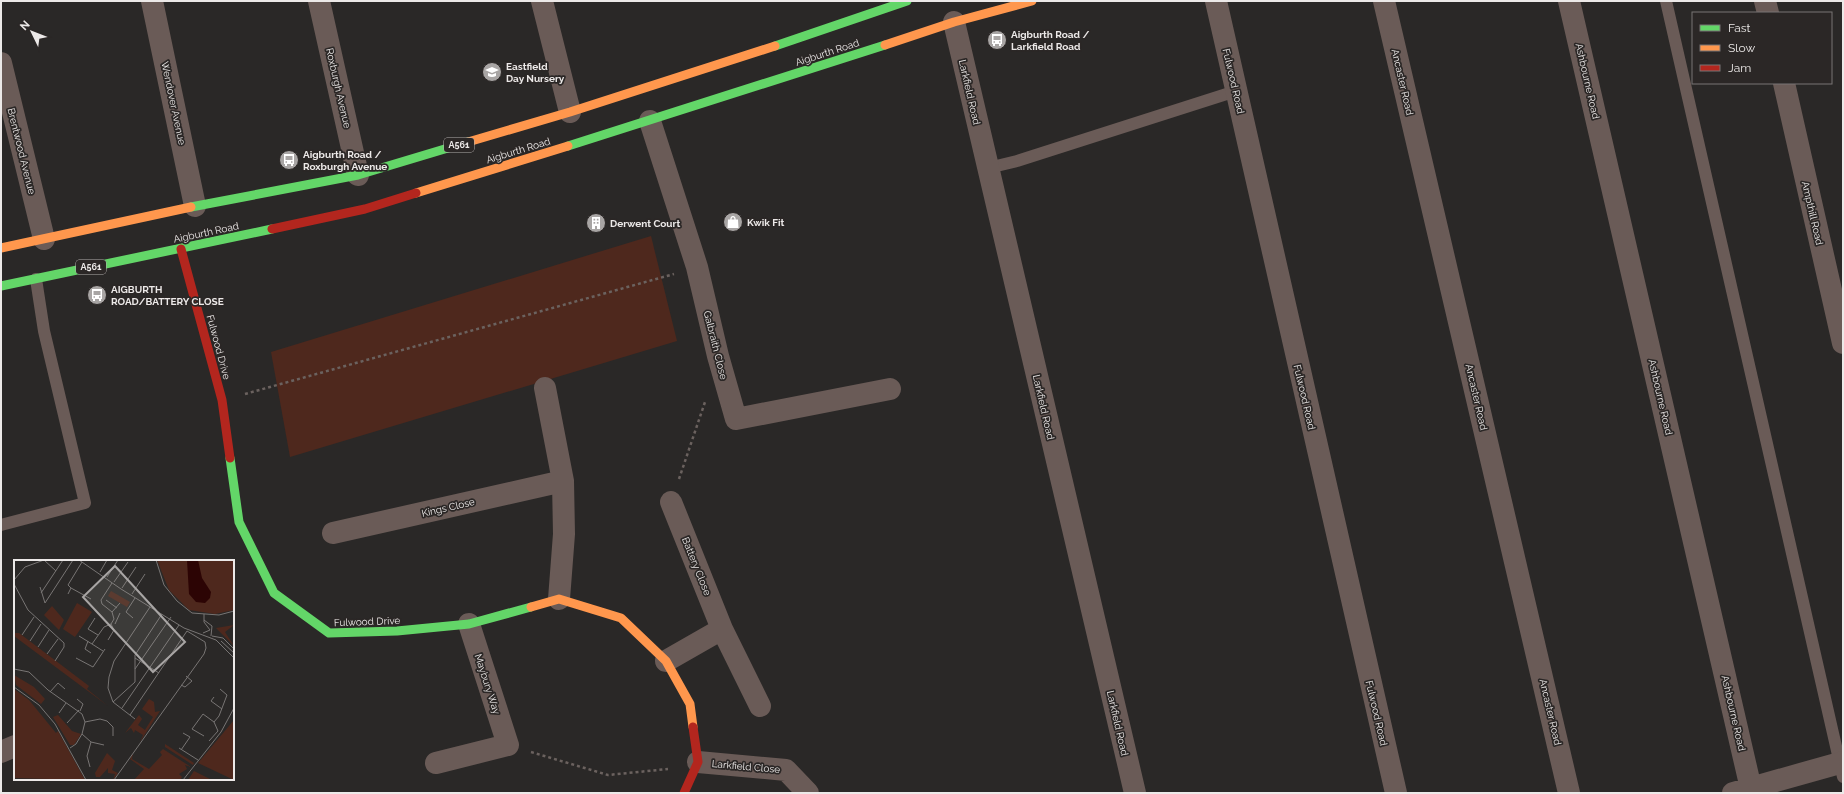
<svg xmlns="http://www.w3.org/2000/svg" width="1844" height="794" font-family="Raleway,sans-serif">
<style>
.green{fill:#4e281d}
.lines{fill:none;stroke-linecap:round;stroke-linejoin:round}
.path{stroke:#6b625f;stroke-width:2.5;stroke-dasharray:3 3;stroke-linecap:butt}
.lane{stroke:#6a5b57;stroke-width:12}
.street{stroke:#6a5b57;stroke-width:22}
.fast{stroke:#63d668;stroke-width:9}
.slow{stroke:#ff974d;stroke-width:9}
.jam{stroke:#b3261e;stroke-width:9}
.labels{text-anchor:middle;stroke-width:3.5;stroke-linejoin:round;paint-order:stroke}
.shield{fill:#2b2726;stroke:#b2afae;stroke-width:1}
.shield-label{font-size:9px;font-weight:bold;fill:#ece9e8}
.poi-label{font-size:10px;font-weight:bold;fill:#ece9e8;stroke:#2b2726;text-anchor:start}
.street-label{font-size:10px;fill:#ece9e8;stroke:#2b2726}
.inset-road{fill:none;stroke:#787574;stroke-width:1}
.view{fill:#a8a5a4;fill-opacity:0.15;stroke:#a8a5a4;stroke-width:2}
.inset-edge{fill:none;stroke:#ece9e8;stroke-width:2}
</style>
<rect width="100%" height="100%" fill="#2a2827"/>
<path class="green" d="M 651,236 L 677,341 L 290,457 L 271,352 Z"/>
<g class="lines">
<path class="path" d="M 245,394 L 674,274
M 679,479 L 705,402
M 531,752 L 608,775 L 668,769"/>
<path class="lane" d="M 1666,1 L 1843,777
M 988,168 L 1017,161 L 1236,91
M 1,525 L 85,503 L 44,331 L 36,279"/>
<path class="street" d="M 152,1 L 195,206
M 319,1 L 358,175
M 542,1 L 570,112
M 1216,1 L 1396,793
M 1384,1 L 1569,793
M 1569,1 L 1752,793
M 1765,1 L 1768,13
M 954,22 L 1135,793
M 1,63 L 44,239
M 1784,83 L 1843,343
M 650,121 L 697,267 L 718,356 L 736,419 L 890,389
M 545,388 L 563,481 L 564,534 L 559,599
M 671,502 L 722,629 L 760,706
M 333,533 L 563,481
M 666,661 L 722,629
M 1,752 L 15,746
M 698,762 L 786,770 L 808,793
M 436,763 L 508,745 L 469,624
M 1733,793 L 1843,762"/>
<path class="fast" d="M 775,46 L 907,1
M 568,146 L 885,45
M 191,207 L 358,175 L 468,142
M 1,286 L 272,229
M 230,458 L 239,522 L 274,593 L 329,633 L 397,631 L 469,624 L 531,607"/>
<path class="slow" d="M 885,45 L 954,22 L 1032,1
M 468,142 L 570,112 L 775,46
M 416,193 L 568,146
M 1,248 L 191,207
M 531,607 L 559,599 L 621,618 L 666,661 L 690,704 L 693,727"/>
<path class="jam" d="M 272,229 L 365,209 L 416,193
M 181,249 L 222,400 L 230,458
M 684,793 L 698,762 L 693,727"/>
</g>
<defs>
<symbol id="bus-disc" viewBox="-11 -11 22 22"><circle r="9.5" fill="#a8a5a4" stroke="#2b2726"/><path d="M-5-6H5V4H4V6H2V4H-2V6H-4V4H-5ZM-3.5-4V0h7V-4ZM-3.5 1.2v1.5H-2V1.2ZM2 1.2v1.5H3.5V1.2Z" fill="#fff"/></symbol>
<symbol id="school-disc" viewBox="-11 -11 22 22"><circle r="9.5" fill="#a8a5a4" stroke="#2b2726"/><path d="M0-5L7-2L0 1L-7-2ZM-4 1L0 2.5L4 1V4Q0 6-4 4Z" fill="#fff"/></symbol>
<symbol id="shop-disc" viewBox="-11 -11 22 22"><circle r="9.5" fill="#a8a5a4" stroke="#2b2726"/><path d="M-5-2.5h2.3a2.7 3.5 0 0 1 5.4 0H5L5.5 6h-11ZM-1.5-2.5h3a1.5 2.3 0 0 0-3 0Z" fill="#fff"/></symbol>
<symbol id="building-disc" viewBox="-11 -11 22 22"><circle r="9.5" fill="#a8a5a4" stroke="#2b2726"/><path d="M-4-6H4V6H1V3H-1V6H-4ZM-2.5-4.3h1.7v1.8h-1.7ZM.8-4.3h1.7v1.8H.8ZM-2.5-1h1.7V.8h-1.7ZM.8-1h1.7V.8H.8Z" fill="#fff"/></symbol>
</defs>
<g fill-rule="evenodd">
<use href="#bus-disc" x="986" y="29" width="22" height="22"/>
<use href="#school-disc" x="481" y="61" width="22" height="22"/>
<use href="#bus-disc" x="278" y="149" width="22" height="22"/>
<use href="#shop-disc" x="722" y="211" width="22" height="22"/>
<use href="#building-disc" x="585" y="212" width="22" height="22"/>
<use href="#bus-disc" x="86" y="284" width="22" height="22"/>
</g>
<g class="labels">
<g class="shield">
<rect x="444" y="138" width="30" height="14" rx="3"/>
<rect x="76" y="260" width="30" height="14" rx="3"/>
</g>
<g class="shield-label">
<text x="459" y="148">A561</text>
<text x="91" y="270">A561</text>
</g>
<g class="poi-label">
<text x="1011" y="38">Aigburth Road /<tspan x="1011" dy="12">Larkfield Road</tspan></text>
<text x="506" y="70">Eastfield<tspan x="506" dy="12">Day Nursery</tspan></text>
<text x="303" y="158">Aigburth Road /<tspan x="303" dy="12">Roxburgh Avenue</tspan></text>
<text x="747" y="226">Kwik Fit</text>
<text x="610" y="227">Derwent Court</text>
<text x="111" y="293">AIGBURTH<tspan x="111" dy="12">ROAD/BATTERY CLOSE</tspan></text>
</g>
<g class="street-label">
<text transform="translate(827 52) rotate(-18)" y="4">Aigburth Road</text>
<text transform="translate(1234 81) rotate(77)" y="4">Fulwood Road</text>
<text transform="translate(1588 81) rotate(77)" y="4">Ashbourne Road</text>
<text transform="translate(1403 82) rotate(77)" y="4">Ancaster Road</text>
<text transform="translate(339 88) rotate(77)" y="4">Roxburgh Avenue</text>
<text transform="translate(970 92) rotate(77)" y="4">Larkfield Road</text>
<text transform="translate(174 103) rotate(78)" y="4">Wendover Avenue</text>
<text transform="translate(518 150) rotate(-17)" y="4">Aigburth Road</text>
<text transform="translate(22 151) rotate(76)" y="4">Brentwood Avenue</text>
<text transform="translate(1813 213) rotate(77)" y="4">Ampthill Road</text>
<text transform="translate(206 232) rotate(-12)" y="4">Aigburth Road</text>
<text transform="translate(716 345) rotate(76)" y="4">Galbraith Close</text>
<text transform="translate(219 347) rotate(75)" y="4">Fulwood Drive</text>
<text transform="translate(1305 397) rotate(77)" y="4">Fulwood Road</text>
<text transform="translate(1477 397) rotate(77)" y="4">Ancaster Road</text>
<text transform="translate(1661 397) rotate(77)" y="4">Ashbourne Road</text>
<text transform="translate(1044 407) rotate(77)" y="4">Larkfield Road</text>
<text transform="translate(448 507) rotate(-13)" y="4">Kings Close</text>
<text transform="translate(697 566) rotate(68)" y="4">Battery Close</text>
<text transform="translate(367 621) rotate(-2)" y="4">Fulwood Drive</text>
<text transform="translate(488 684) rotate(72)" y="4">Maybury Way</text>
<text transform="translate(1551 712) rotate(77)" y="4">Ancaster Road</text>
<text transform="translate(1377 713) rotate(77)" y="4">Fulwood Road</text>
<text transform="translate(1734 713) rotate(77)" y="4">Ashbourne Road</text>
<text transform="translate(1118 723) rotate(77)" y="4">Larkfield Road</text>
<text transform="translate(746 766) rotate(5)" y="4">Larkfield Close</text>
</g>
</g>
<g transform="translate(14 560)">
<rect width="220" height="220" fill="#2a2827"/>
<path d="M 143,0 L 220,0 L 220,50 L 201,54 L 175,50 L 155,30 ZM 97,31 L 116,42 L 113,47 L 94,36 ZM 63,43 L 78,52 L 61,77 L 49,69 ZM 38,46 L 50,60 L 45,70 L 30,55 ZM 220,65 L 211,72 L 220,86 L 202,68 ZM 0,73 L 5,73 L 75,126 L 73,129 L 94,146 L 0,76 ZM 0,115 L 20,127 L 31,139 L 27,144 L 2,125 ZM 0,129 L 15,140 L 42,173 L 44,171 L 71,220 L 0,218 ZM 135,139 L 140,142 L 141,152 L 146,151 L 126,182 L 129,175 L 121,170 L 120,173 L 117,168 L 111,173 L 125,155 L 128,159 L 124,165 L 131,170 L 139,157 L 128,149 ZM 44,155 L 58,171 L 67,174 L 60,185 L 56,185 L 39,157 ZM 220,160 L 220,220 L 184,203 ZM 151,184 L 180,203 L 179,205 L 151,187 ZM 149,189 L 177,207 L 171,205 L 173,209 L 165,214 L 168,217 L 166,220 L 120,220 L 130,209 L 116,199 L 119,194 L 118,199 L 135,209 L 148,195 L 146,192 ZM 93,193 L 101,201 L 98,210 L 104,213 L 99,220 L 101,214 L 94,213 L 94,208 L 86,217 L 82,217 L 81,213 ZM 180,211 L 198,220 L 174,220 Z" fill="#4e281d"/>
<path d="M 173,0 L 184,0 L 188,18 L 197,32 L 196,38 L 191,43 L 182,42 L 175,34 Z" fill="#2c0404"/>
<path class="inset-road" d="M 30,0 L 42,11M 65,0 L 107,29 L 170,68 L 202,80 L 220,98M 142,0 L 150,25 L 163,41 L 178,53 L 205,55 L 220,51M 86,12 L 93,0M 93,17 L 104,0M 0,20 L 11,7 L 30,0M 100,22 L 114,2M 0,24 L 14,50 L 50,83 L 50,87 L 41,101M 26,27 L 31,43M 57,28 L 77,39M 108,28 L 122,7M 27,33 L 49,0M 54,34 L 57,28 L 54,25 L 68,2M 118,34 L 131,14M 92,40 L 103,48M 31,43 L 59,0M 98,52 L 106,43M 81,58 L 74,69 L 84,75M 119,58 L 112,52 L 121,38M 190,60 L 198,66 L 197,76M 101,64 L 106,53M 189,73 L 196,70 L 190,62 L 190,54M 8,75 L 20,57M 65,76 L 78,84M 198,76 L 209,78 L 220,89M 94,80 L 100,70 L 97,64M 16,81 L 27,64M 74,81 L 71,89 L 77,93M 207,81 L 220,93M 24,87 L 35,70M 89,91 L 78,84 L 90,67 L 97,64 L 100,59 L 98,52 L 88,44 L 87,40 L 98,23M 33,94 L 44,79M 62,98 L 79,107 L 91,89M 121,98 L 145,113M 0,109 L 15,112 L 34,130 L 68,154 L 71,162 L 68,174 L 62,184 L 56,188M 121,109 L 157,57M 167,125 L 171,127 L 178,121 L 172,116M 0,127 L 25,145 L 41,164 L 72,220M 36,132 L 44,123 L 51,129M 200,137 L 197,141 L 208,149M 63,139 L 69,144 L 66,151M 99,142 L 121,122 L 121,95 L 148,54M 108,148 L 165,65M 45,153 L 52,143M 116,155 L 173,71M 121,159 L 99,142 L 94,128 L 95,117 L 100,101 L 136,47M 71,162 L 86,159 L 93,161 L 99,167 L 99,176M 53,163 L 65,150M 68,174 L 77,182 L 73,196 L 76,207M 190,176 L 178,169 L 189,154 L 200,162 L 205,156 L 213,135 L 206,129M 195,181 L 204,171 L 200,162M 77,182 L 90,185M 165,188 L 184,200M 167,190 L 176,177 L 169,173M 100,220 L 190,94 L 192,88 L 191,82 L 173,71M 169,220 L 207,172 L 220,148"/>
<path class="view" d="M 101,6 L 171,82 L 139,112 L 69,37 Z"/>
<rect width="220" height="220" class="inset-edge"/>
</g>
<rect width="1844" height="794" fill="none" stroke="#ece9e8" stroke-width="4"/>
<rect x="1692" y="12" width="140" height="72" fill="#2b2726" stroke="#787574"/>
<rect x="1700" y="25" width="20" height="6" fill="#63d668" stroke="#787574"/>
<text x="1728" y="32" font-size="12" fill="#ece9e8">Fast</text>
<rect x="1700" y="45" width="20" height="6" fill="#ff974d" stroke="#787574"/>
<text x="1728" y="52" font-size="12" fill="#ece9e8">Slow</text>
<rect x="1700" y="65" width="20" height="6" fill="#b3261e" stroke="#787574"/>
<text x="1728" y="72" font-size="12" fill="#ece9e8">Jam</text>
<g transform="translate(32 32) rotate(313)" stroke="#2b2726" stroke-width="3" paint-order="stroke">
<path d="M0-3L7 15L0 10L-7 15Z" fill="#ece9e8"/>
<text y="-6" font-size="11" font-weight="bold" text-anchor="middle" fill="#ece9e8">N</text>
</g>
</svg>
